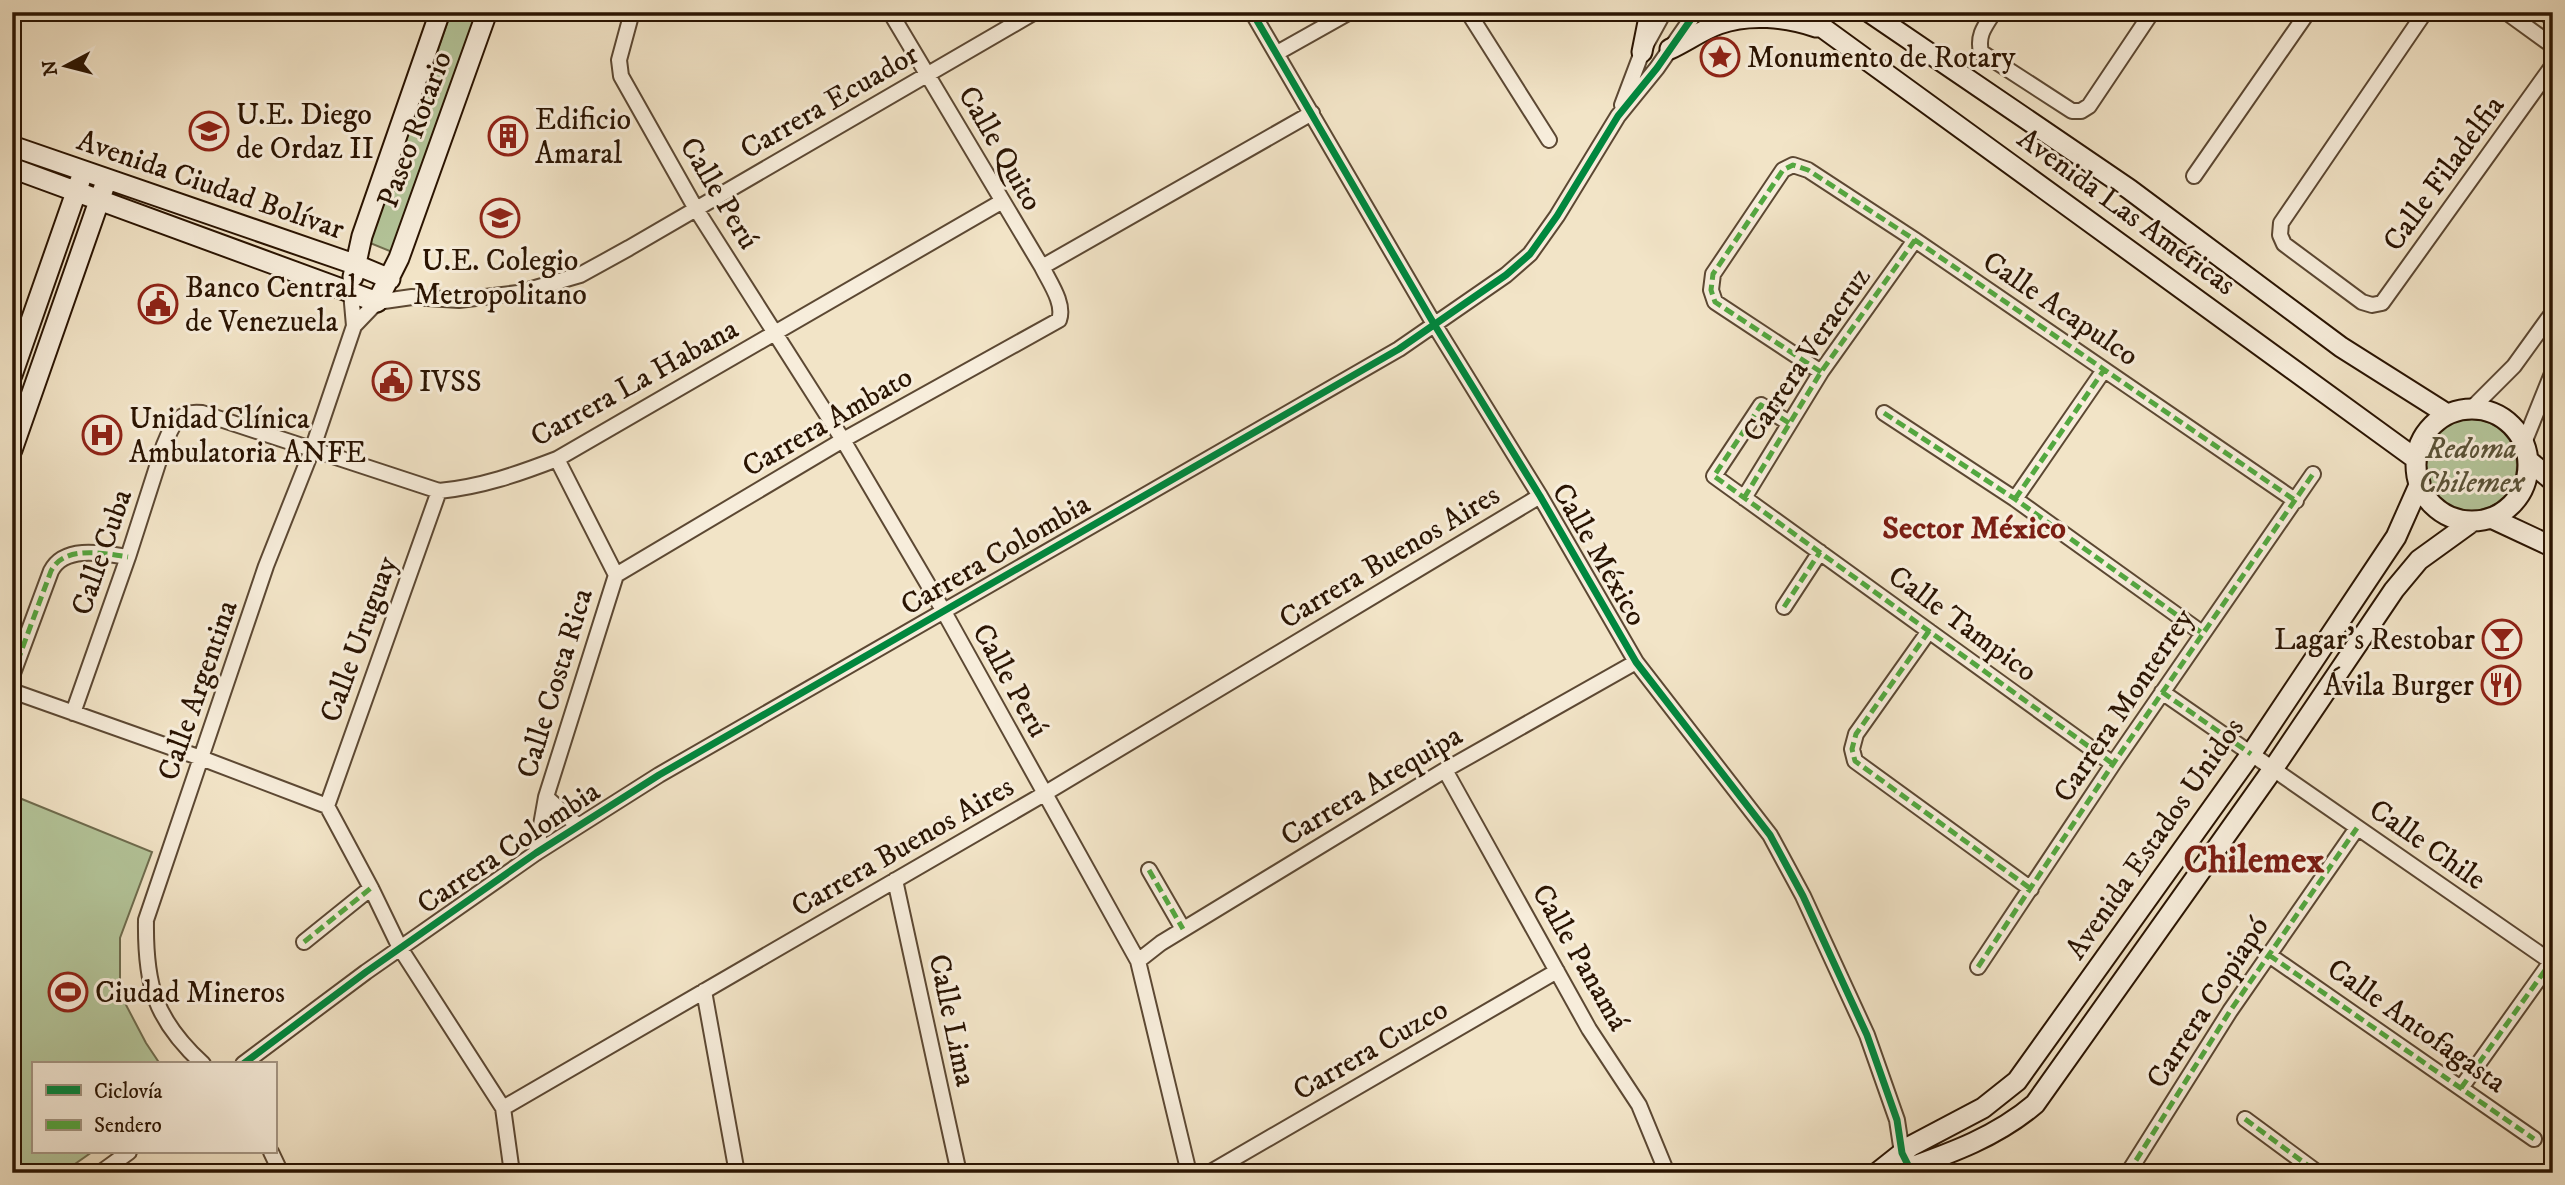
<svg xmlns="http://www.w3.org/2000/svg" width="2565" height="1185" font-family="'IM FELL DW Pica',serif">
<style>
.green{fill:#b4c59a;stroke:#6f6c4e;stroke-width:2}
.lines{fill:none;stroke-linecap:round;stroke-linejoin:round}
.street-casing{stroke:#5c4833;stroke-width:18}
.secondary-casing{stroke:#2a1402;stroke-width:23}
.street{stroke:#f7eddb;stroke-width:14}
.secondary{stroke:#f7eddb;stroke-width:19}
.quiet{stroke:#53a840;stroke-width:5;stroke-dasharray:10 5;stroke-linecap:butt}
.cycleway-casing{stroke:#f7eddb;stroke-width:11}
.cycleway{stroke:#00873e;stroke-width:7}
.labels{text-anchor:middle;stroke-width:6;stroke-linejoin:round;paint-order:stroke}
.poi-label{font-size:30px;fill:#2a1402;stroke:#f7eddb;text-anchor:start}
.street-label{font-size:30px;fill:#2a1402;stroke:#f7eddb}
.park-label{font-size:30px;font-style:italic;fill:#5a5237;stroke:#f7eddb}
.neighbourhood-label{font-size:32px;font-weight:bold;fill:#7a1f14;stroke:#f7eddb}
.district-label{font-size:37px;font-weight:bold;fill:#7a1f14;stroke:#f7eddb}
</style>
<rect width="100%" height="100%" fill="#f2e4c7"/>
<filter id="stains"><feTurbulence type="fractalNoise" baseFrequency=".00286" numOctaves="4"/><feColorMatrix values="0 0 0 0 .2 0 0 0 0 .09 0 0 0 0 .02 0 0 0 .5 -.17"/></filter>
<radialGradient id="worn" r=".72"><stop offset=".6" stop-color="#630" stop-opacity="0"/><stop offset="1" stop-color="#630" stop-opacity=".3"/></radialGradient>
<path class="green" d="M 451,12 L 477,12 L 392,252 L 370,243 Z
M 2530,12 L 2553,12 L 2553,29 Z
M2425 465a46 46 0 1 1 92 0a46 46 0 1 1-92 0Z
M 12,795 L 152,852 L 120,938 L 120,980 L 126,1005 L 146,1043 L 160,1064 L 33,1064 L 33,1152 L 92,1152 L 62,1173 L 12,1173 Z"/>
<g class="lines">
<defs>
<path id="street" d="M 632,12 L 619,60 L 621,76 L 696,209 L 843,440 L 943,610 L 1138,961 L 1189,1173
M 1252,12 L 1434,324 L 1540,496 L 1636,662 L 1770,835 L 1803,896 L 1867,1035 L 1897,1120 L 1902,1153 L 1905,1159
M 1468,12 L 1549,140
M 1994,12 C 1985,26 1977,35 1981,52 L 2072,111 L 2081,111 L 2089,106 L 2152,12
M 2425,12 L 2281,223 L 2280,235 L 2284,244 L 2362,302 L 2372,305 L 2382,303 L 2553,65
M 2506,12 L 2553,46
M 1277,53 L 1350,12
M 1622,105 L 1642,52 L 1664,12
M 2194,176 L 2308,12
M 1042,267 L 1312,113
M 351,292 L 354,326
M 1821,372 L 1715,302 L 1711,290 L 1713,274 L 1783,170 L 1793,165 L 1808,170 L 1915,240 L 2296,501
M 2471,409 L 2514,366 L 2553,312
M 1884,413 L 2015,499 L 2202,633
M 1789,423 L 1761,405 L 1714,476 L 2113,764
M 2524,443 L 2553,371
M 1744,498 L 1821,372 L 1915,240
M 2015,499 L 2104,370
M 616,575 L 843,440 L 1059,320 C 1065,304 1050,283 1042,267 L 890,12
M 1784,607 L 1820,552
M 1929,631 L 1856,734 L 1852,749 L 1855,761 L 2031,889
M 12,676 L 51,571 C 64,545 103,553 128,557
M 12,691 L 201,758 L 327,806 L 371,888 L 400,948 L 503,1108 L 512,1173
M 2162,692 L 2553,963
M 73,713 L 128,557 L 164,445 C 172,425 178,410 202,413 L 439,491 C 481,487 518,474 557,459 L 1001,202
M 1445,770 L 1589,1029 L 1639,1105 L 1667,1173
M 546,797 L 578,826
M 327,806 L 439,491
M 536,853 L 546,797 L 616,575 L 557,459
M 1149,870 L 1183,929
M 895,880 L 959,1173
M 304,942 L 371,888
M 2269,955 L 2534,1139
M 1138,961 L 1161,943 L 1445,770 L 1636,662
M 1978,967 L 2113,764 L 2313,474
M 704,991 L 737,1173
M 203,1064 C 154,1019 145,984 146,920 L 266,566 L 312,450 L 354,326 L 377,302 L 412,297 L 459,300 L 518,293 L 580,275 L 629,248 L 1035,12
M 243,1064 L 366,972 L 536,853 L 659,775 L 1399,349 L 1506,275 L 1530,254 L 1557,216 L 1618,116 L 1657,68 L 1696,12
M 2461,1088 L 2553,959
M 503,1108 L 1044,794 L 1540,496
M 2245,1119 L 2318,1173
M 271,1152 L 281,1173
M 100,1173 L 129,1152
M 365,1173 L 368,1172
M 1209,1173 L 1557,971
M 2128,1173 L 2230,1011 L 2357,828"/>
<path id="secondary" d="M 1801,12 L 2416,459
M 1869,12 L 2129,189 L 2341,347 L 2447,414
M 1670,49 C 1687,41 1702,30 1719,24 C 1749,13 1786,17 1816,27
M 1642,52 L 1650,12
M 12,146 L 354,264 L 390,279
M 12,168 L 377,302 L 399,258 L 487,12
M 353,277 L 362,236 L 440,12
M 12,375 L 80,181
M2416 465a56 56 0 1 1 112 0a56 56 0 1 1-112 0Z
M 12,450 L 104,187
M 2529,461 L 2553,481
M 2491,518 L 2553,547
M 1877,1173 L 1911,1146 L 1983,1108 L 2017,1081 L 2251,754 L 2396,537 L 2420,483
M 1895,1173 C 1945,1155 1994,1139 2035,1104 L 2273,769 L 2394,590 L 2419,560 L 2473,521"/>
</defs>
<use href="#street" class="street-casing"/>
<use href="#secondary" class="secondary-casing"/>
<use href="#street" class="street"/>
<use href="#secondary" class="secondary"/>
<path class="quiet" d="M 1821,372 L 1715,302 L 1711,290 L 1713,274 L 1783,170 L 1793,165 L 1808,170 L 1915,240 L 2296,501
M 1884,413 L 2015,499 L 2202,633
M 1789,423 L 1761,405 L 1714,476 L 2113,764
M 1744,498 L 1821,372 L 1915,240
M 2015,499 L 2104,370
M 1784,607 L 1820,552
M 1929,631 L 1856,734 L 1852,749 L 1855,761 L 2031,889
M 12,676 L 51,571 C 64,545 103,553 128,557
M 2162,692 L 2251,754
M 1149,870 L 1183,929
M 304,942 L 371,888
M 2269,955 L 2534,1139
M 1978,967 L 2113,764 L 2313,474
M 2461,1088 L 2551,962
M 2245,1119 L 2318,1173
M 365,1173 L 368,1172
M 2128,1173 L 2230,1011 L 2357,828"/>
<defs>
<path id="cycleway" d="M 1252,12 L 1434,324 L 1540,496 L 1636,662 L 1770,835 L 1803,896 L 1867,1035 L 1897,1120 L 1902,1153 L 1912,1173
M 243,1064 L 366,972 L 536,853 L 659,775 L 1399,349 L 1506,275 L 1530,254 L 1557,216 L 1618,116 L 1657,68 L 1696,12"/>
</defs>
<use href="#cycleway" class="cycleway-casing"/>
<use href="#cycleway" class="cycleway"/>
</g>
<defs>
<symbol id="sight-ring" viewBox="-11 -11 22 22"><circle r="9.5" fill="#f7eddb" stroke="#8f2418" stroke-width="1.5"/><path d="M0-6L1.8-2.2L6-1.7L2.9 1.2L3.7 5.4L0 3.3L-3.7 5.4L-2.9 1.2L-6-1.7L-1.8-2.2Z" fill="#8f2418"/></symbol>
<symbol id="school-ring" viewBox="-11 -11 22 22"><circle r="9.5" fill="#f7eddb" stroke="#8f2418" stroke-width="1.5"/><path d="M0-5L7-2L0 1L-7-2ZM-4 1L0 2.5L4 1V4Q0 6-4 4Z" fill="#8f2418"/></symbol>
<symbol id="building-ring" viewBox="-11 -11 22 22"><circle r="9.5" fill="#f7eddb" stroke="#8f2418" stroke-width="1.5"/><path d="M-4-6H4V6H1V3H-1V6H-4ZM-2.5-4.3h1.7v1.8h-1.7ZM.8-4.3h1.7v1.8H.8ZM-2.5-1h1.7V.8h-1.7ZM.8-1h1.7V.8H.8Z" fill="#8f2418"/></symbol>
<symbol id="civic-ring" viewBox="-11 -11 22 22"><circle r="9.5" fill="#f7eddb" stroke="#8f2418" stroke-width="1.5"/><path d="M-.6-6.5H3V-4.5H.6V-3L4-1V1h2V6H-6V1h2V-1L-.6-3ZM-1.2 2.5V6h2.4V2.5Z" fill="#8f2418"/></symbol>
<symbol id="hospital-ring" viewBox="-11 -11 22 22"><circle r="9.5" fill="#f7eddb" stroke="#8f2418" stroke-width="1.5"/><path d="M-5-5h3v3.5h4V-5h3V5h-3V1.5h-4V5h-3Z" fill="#8f2418"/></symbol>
<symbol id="bar-ring" viewBox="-11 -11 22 22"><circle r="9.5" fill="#f7eddb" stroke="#8f2418" stroke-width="1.5"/><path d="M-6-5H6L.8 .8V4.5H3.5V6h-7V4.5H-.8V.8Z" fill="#8f2418"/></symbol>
<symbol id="restaurant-ring" viewBox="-11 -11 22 22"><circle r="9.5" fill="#f7eddb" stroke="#8f2418" stroke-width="1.5"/><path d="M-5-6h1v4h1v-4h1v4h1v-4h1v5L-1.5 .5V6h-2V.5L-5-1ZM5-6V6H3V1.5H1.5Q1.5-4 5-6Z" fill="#8f2418"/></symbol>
<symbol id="stadium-ring" viewBox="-11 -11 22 22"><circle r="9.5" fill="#f7eddb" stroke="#8f2418" stroke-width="1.5"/><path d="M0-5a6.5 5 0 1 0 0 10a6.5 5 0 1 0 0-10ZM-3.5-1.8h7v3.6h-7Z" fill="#8f2418"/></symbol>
</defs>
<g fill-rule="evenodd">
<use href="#sight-ring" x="1698" y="35" width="44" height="44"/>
<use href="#school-ring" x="187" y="109" width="44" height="44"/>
<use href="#building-ring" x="486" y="114" width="44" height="44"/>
<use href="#school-ring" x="478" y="196" width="44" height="44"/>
<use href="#civic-ring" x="136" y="282" width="44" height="44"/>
<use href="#civic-ring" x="370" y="359" width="44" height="44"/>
<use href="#hospital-ring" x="80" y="413" width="44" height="44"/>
<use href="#bar-ring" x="2480" y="617" width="44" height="44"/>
<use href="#restaurant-ring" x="2479" y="663" width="44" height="44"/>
<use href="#stadium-ring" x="46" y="970" width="44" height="44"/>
</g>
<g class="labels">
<g class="poi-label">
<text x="1747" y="67">Monumento de Rotary</text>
<text x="236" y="124">U.E. Diego<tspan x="236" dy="34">de Ordaz II</tspan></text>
<text x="535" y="129">Edificio<tspan x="535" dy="34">Amaral</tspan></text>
<text x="500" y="270" text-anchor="middle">U.E. Colegio<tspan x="500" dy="34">Metropolitano</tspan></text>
<text x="185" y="297">Banco Central<tspan x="185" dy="34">de Venezuela</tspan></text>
<text x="419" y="391">IVSS</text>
<text x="129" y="428">Unidad Clínica<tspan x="129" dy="34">Ambulatoria ANFE</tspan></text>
<text x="2475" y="649" text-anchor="end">Lagar's Restobar</text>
<text x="2474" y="695" text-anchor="end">Ávila Burger</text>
<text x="95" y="1002">Ciudad Mineros</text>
</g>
<g class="street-label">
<text transform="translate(829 101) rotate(-30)" y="10">Carrera Ecuador</text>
<text transform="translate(414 129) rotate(-70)" y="10">Paseo Rotario</text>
<text transform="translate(1001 148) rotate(60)" y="10">Calle Quito</text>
<text transform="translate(2443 173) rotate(-54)" y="10">Calle Filadelfia</text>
<text transform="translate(211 184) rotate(19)" y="10">Avenida Ciudad Bolívar</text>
<text transform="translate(720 193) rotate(59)" y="10">Calle Perú</text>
<text transform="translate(2127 211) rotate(36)" y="10">Avenida Las Américas</text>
<text transform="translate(2061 308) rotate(34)" y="10">Calle Acapulco</text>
<text transform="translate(1806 354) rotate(-56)" y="10">Carrera Veracruz</text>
<text transform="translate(634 382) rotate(-29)" y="10">Carrera La Habana</text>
<text transform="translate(827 421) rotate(-30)" y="10">Carrera Ambato</text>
<text transform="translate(101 552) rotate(-71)" y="10">Calle Cuba</text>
<text transform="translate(995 554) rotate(-30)" y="10">Carrera Colombia</text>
<text transform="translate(1600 554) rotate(60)" y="10">Calle México</text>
<text transform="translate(1389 556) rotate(-31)" y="10">Carrera Buenos Aires</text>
<text transform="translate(1963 623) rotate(36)" y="10">Calle Tampico</text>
<text transform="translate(358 639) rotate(-70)" y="10">Calle Uruguay</text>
<text transform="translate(1011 680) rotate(61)" y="10">Calle Perú</text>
<text transform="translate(554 683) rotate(-73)" y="10">Calle Costa Rica</text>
<text transform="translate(197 690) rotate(-71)" y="10">Calle Argentina</text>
<text transform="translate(2123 705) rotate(-56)" y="10">Carrera Monterrey</text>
<text transform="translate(1371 785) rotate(-31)" y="10">Carrera Arequipa</text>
<text transform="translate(2154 838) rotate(-55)" y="10">Avenida Estados Unidos</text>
<text transform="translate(2428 844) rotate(35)" y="10">Calle Chile</text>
<text transform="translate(902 846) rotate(-30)" y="10">Carrera Buenos Aires</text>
<text transform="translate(508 847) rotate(-34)" y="10">Carrera Colombia</text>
<text transform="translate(1581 957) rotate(60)" y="10">Calle Panamá</text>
<text transform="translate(2207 1002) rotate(-57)" y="10">Carrera Copiapó</text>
<text transform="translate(953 1020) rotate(78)" y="10">Calle Lima</text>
<text transform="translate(2417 1025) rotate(35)" y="10">Calle Antofagasta</text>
<text transform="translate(1370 1049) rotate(-30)" y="10">Carrera Cuzco</text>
</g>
<g class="park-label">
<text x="2471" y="458">Redoma<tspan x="2471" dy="34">Chilemex</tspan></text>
</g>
<g class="neighbourhood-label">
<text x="1974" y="538">Sector México</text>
</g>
<g class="district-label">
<text x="2254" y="872">Chilemex</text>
</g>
</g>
<rect width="2565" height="1185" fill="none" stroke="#f2e4c7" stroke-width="42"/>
<rect x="14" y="14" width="2537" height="1157" fill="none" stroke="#2a1402" stroke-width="3.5"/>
<rect x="21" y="21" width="2523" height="1143" fill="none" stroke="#2a1402" stroke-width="2"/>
<rect x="32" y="1062" width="245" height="91" fill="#f7eddb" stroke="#a59684" stroke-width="2"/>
<rect x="46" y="1085" width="35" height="10" fill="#00873e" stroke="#a59684" stroke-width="2"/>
<text x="94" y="1098" font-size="21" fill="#2a1402">Ciclovía</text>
<rect x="46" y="1120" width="35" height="10" fill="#53a840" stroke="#a59684" stroke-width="2"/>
<text x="94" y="1132" font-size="21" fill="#2a1402">Sendero</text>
<g transform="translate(66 66) rotate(263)" stroke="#f7eddb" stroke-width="5" paint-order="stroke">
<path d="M0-5L12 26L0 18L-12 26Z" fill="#2a1402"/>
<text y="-10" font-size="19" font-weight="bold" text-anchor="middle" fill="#2a1402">N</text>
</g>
<rect width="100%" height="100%" filter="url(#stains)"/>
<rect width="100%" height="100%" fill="url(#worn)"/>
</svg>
